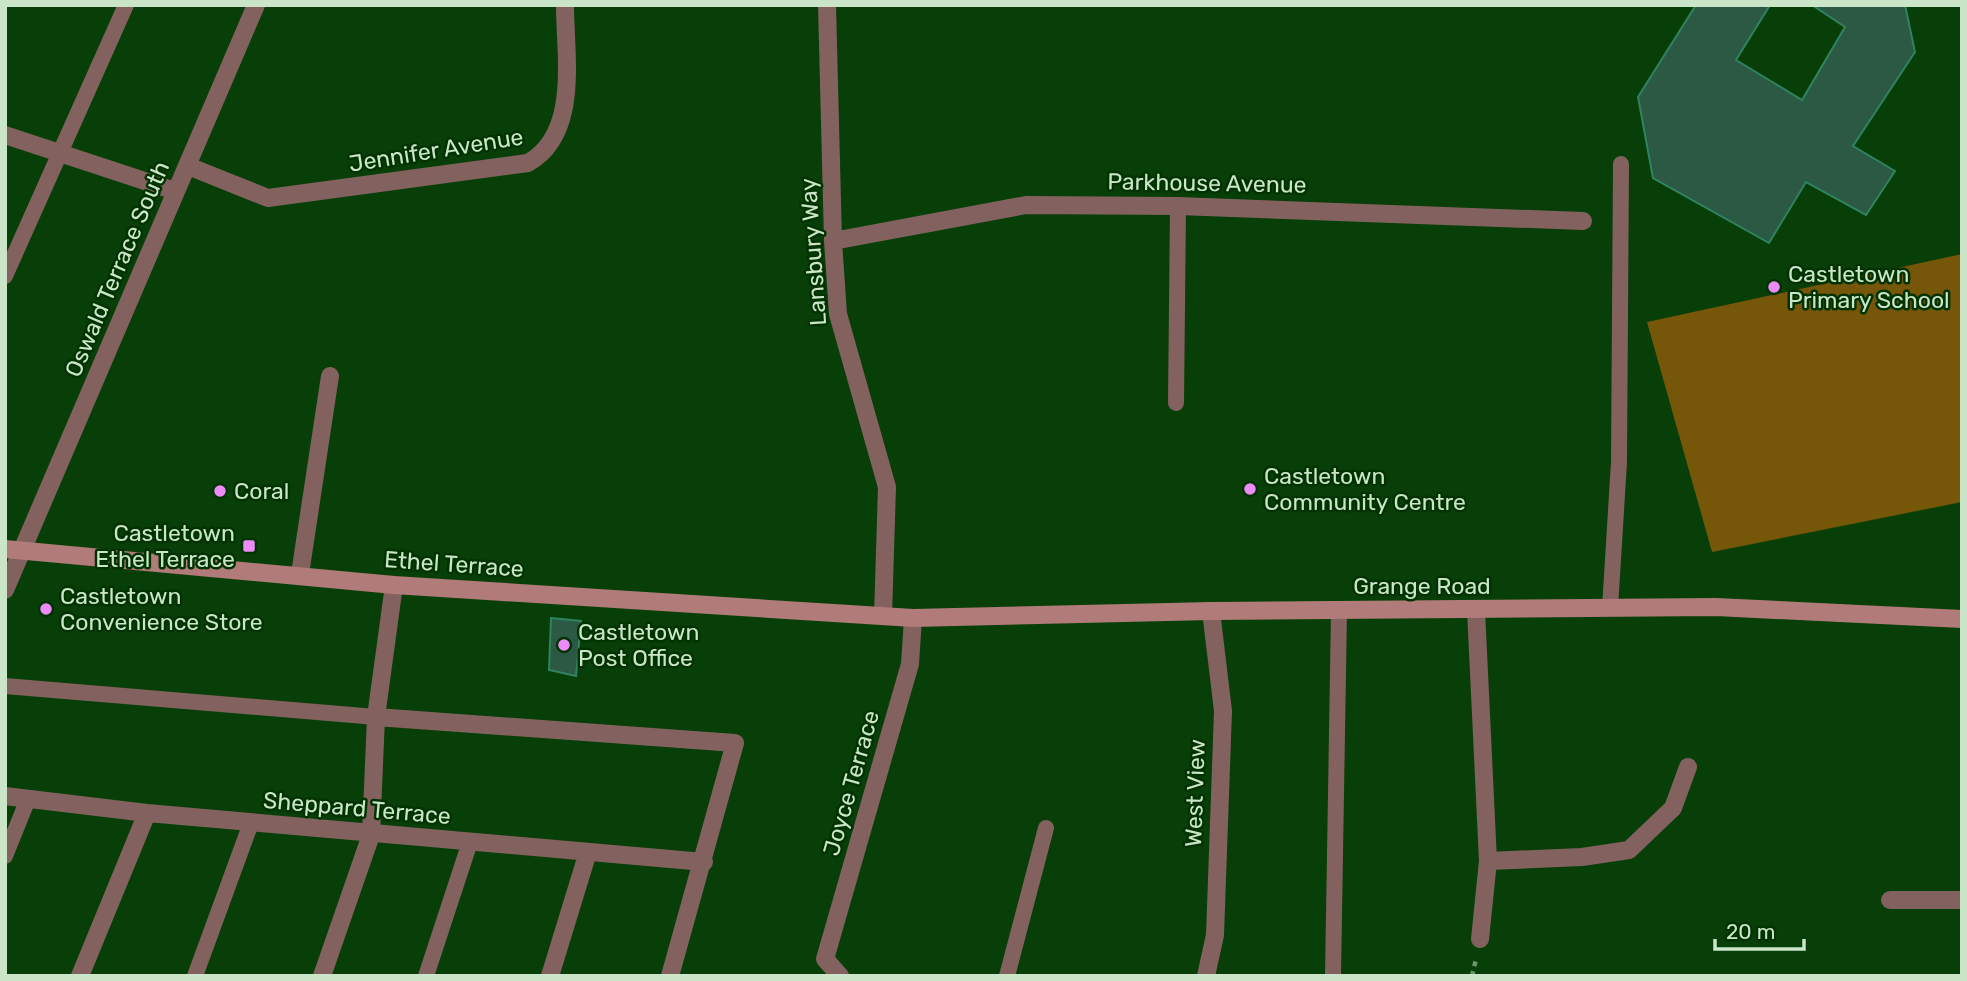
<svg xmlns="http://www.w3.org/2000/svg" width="1967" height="981" font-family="Rubik,sans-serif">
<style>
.green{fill:#765608}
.building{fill:#2b5944;stroke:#2f8361;stroke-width:2}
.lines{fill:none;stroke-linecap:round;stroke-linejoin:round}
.path{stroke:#6c946a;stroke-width:4.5;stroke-dasharray:5 5;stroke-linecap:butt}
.lane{stroke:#83615f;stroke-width:16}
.street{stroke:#83615f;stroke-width:18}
.secondary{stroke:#b07b78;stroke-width:18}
.poi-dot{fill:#ed8cf9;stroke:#030;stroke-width:2.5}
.labels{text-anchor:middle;stroke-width:5;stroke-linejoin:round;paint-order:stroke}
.street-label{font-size:23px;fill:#cae5c7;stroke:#030}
.poi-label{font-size:23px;fill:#cae5c7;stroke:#030;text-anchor:start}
</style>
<rect width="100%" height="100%" fill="#083e08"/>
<path class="green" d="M 1962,254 L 1962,502 L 1712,552 L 1647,322 Z"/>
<path class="building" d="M 1696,5 L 1770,5 L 1736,60 L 1802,100 L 1845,27 L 1812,5 L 1905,5 L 1915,52 L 1853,146 L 1895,171 L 1866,215 L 1806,182 L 1769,243 L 1653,178 L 1638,97 Z
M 551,618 L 581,621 L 576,676 L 549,670 Z"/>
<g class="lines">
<path class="path" d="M 1472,976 L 1476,959"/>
<path class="lane" d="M 5,276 L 126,5
M 1176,403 L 1178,206
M 1610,608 L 1619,462 L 1621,164
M 5,686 L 376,717
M 5,856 L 28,799
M 195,976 L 251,823
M 426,976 L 470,842
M 1007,976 L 1046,828
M 1333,976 L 1339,611"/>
<path class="street" d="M 827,5 L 833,241 L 838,314 L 887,487 L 883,616
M 5,135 L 175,191
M 188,166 L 268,198 L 528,163 C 580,134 565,56 565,5
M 833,241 L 1026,205 L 1178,206 L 1583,221
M 300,574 L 330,376
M 5,590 L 256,5
M 1476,610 L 1488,861 L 1480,939
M 376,717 L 735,743 L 670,976
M 5,796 L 147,813 L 704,862
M 1488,861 L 1582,857 L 1629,850 L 1673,808 L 1688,767
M 1890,900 L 1962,900
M 80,976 L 147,813
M 322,976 L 371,835 L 376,717 L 394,585
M 550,976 L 588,852
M 840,976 L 825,959 L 910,664 L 913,618
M 1206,976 L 1215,935 L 1223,711 L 1211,611"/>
<path class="secondary" d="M 5,549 L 394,585 L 913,618 L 1211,611 L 1716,607 L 1962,619"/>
</g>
<g class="poi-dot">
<circle cx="1774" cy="287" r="7"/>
<circle cx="1250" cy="489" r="7"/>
<circle cx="220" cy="491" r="7"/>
<rect x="242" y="539" width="14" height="14" rx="3.5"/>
<circle cx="46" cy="609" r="7"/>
<circle cx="564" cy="645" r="7"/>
</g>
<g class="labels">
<g class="street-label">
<text transform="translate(436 150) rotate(-9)" y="8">Jennifer Avenue</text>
<text transform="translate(1207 183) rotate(1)" y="8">Parkhouse Avenue</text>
<text transform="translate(813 252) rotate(-94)" y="8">Lansbury Way</text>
<text transform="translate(117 269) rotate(-67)" y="8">Oswald Terrace South</text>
<text transform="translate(454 564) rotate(4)" y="8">Ethel Terrace</text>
<text x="1422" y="594">Grange Road</text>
<text transform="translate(851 783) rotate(-74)" y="8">Joyce Terrace</text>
<text transform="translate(1195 793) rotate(-88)" y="8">West View</text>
<text transform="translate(357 808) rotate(5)" y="8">Sheppard Terrace</text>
</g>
<g class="poi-label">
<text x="1788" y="282">Castletown<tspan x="1788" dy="26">Primary School</tspan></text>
<text x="1264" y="484">Castletown<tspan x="1264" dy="26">Community Centre</tspan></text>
<text x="234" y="499">Coral</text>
<text x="235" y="541" text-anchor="end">Castletown<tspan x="235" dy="26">Ethel Terrace</tspan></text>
<text x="60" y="604">Castletown<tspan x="60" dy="26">Convenience Store</tspan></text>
<text x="578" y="640">Castletown<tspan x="578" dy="26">Post Office</tspan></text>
</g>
</g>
<rect width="1967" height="981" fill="none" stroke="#cae5c7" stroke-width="14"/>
<path d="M1715 939v10h89v-10" fill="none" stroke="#cae5c7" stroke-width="3.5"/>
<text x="1726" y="939" font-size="21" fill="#cae5c7" stroke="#003300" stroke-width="5" paint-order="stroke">20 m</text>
</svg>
